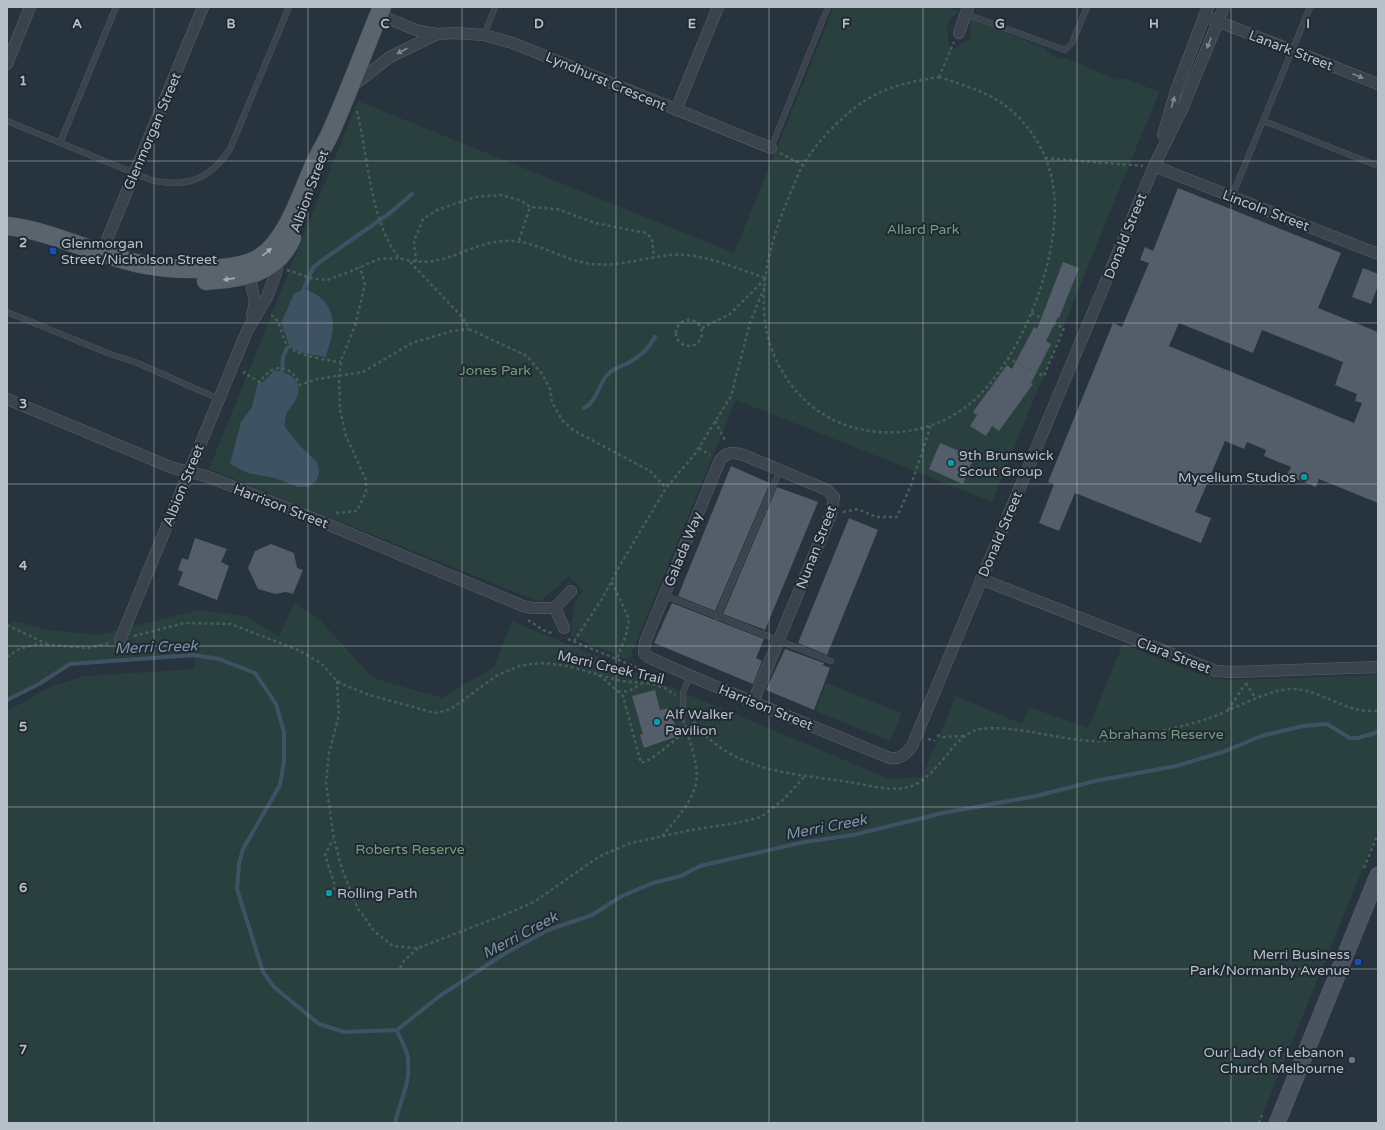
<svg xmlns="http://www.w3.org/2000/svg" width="1385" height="1130" font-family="'Varela Round',sans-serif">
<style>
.green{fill:#2a403f}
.water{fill:#3f5264}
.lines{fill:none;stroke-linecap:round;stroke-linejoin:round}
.stream{stroke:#3f5264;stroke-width:4}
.building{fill:#535e6a;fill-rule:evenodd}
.lane-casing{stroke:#59626b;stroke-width:6}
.street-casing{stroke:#59626b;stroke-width:12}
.secondary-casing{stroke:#59626b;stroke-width:17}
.primary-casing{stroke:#475059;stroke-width:19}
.path{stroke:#495c5c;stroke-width:2.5;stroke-dasharray:3 3;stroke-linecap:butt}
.lane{stroke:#3b444d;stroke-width:5.5}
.street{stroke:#3b444d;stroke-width:11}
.secondary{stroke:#495460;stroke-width:16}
.primary{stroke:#59646d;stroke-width:18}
.oneway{fill:#7f8891}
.oneway2{fill:#a4adb6}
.grid{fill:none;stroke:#b7bfc8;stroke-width:1;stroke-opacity:0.55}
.transit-dot{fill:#1a4fb4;stroke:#202932;stroke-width:1.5}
.culture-dot{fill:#0f9aa8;stroke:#202932;stroke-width:1.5}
.worship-dot{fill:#6b7280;stroke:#202932;stroke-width:1.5}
.labels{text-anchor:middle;stroke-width:4;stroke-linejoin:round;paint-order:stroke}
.street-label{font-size:14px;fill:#b7bfc8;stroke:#202932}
.park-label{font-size:14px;fill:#789b7c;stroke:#202932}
.poi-label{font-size:14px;fill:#b7bfc8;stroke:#202932;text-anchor:start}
.water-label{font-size:15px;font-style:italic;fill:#7b93a8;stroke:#202932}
.grid-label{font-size:13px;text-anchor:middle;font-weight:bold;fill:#b7bfc8;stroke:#202932;stroke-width:4;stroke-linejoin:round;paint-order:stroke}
</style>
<rect width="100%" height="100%" fill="#27333d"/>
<path class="green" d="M 834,7 L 945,7 L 959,11 L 950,19 L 947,26 L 949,46 L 954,48 L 970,39 C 973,31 967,27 971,18 L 1045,48 C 1051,55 1056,60 1066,58 L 1117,80 L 1124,78 L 1159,92 L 992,502 L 736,400 L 629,660 L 571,636 L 574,604 L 583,591 L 569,576 L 540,602 L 209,469 L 358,101 L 734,253 Z
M 295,602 L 321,621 L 373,678 L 442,698 L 494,667 L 512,621 L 890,779 L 922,777 L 956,696 L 1022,724 L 1029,707 L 1088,728 L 1123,644 L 1199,674 L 1227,680 L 1378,675 L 1378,831 L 1259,1123 L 7,1123 L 7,711 L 52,686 L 85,676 L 195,669 L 194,655 L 70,664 L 39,684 L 7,700 L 7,625 L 15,621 L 48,630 L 99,635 L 198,610 L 246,616 L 279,636 Z
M 826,683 L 902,713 L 890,741 L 815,711 Z"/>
<path class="water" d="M 304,289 C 326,296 336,312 332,335 C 331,342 327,349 326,357 L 299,352 L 290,347 L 281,323 L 294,294 Z
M 274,371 C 285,371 302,378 298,393 C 296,406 283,410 285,427 L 299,445 L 317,462 L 319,472 L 317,480 L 309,487 L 298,487 L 275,478 L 248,473 L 230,464 L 241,422 L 252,407 L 258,382 L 262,383 Z"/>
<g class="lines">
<path class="stream" d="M 302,293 L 313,268 L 321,261 L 390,213 L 412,194
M 282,371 L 283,357 L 287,348
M 584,408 C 598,401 598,383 609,373 C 614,368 622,366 628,363 C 641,356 648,349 655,337
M 7,700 L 39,684 L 70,664 L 194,655 L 219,659 L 255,673 L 276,704 L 284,732 L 284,761 L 280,785 L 243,849 L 239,864 L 237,889 L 263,972 L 274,987 L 319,1024 L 344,1032 L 397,1030 L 441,995 L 504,954 L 548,930 L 592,915 L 622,896 L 653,883 L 681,876 L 700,866 L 804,842 L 853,835 L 943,813 L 1036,796 L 1095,781 L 1176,766 L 1223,752 L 1261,736 L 1303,726 L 1327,724 L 1350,738 L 1358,738 L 1378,732
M 395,1123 C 400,1101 411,1082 408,1059 C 407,1048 400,1040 397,1030"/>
</g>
<path class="building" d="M 1178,188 L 1341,253 L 1318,308 L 1378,332 L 1378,503 L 1319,479 L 1316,487 L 1287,475 L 1291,467 L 1264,456 L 1266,450 L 1247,442 L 1244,449 L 1225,441 L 1195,512 L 1211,518 L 1201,543 L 1075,493 L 1059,531 L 1039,523 L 1054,484 L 1048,482 L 1113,323 L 1122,327 L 1149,263 L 1140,260 L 1145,247 L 1153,251 ZM 1179,323 L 1253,353 L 1262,330 L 1343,362 L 1335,385 L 1357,394 L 1355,401 L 1362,403 L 1354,423 L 1169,346 Z
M 1063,262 L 1079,268 L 1059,318 L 1058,317 L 1046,341 L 1051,344 L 1031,383 L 1033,384 L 999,431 L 992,426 L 986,436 L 970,426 L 977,415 L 973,412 L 1007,365 L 1012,369 L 1034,327 L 1037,329 Z
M 1363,268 L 1378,274 L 1378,286 L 1371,304 L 1352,297 Z
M 940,443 L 974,457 L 963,484 L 929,469 Z
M 731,466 L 770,483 L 715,611 L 678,596 Z
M 777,487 L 818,502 L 765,630 L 723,614 Z
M 849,518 L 878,530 L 827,655 L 798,643 Z
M 195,538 L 227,549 L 221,562 L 229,566 L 217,600 L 178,585 L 183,572 L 178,570 L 182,558 L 188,560 Z
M 271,544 L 294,553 L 297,568 L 303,570 L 293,594 L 286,592 L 275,594 L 258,589 L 248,568 L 255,551 Z
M 672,603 L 764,639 L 756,658 L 762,661 L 753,684 L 654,643 Z
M 785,649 L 824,663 L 823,665 L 830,668 L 814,710 L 766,690 Z
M 655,690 L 660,710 L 670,708 L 678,736 L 644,748 L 640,735 L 643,734 L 632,696 Z"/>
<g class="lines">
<defs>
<path id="lane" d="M 966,14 L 1065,50 L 1072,43 L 1087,7
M 484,35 L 495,7
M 7,121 L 151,180 C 187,188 209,180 230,149 L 289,7
M 1264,121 L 1378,166
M 60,143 L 116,7
M 771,148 L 828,7
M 1232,196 L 1310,7
M 7,312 L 110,354 L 135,362 L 219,399
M 664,595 L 831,661
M 717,617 L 780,470
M 683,705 L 683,692 L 690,676"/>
<path id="street" d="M 379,15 L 419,31 L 437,34 L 455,33 L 484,35 L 513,43 L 771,148
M 1204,16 L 1378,84
M 959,33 L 968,7
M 7,64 L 30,7
M 351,87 L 390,57 L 437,34
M 676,110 L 718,7
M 1163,135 L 1177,88 L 1208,7
M 1154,166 L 1378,254
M 101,254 L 203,7
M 248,270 L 255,302 L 252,315
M 7,399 L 173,468 L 206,476 L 308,516 L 523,606 L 532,608 L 555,608 L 564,628
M 981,579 L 1216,671 L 1234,672 L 1378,667
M 555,608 L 571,591
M 120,640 L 219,399 L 247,331 L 267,297 L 276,273 L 278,260
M 753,702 L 831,514 L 834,497 L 827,490 L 744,455 C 733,452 728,451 720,460 L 645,642 L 644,653 L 648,657 C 727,693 808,724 887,757 C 899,761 906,755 912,746 L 1154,166 L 1183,107 L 1224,7"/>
<path id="secondary" d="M 1277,1123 L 1378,875"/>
<path id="primary" d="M 7,226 C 55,231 98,257 146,265 C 174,270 235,273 259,258 C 287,241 301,193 314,165 C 318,155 324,146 329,136 C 348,94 364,50 382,7
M 206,281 C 241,278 276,275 292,238"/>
</defs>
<use href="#lane" class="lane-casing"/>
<use href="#street" class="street-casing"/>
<use href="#secondary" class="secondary-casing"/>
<use href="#primary" class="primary-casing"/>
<path class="path" d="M 939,77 C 963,85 992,93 1012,111 C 1031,128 1045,150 1051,175 C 1069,244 1020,372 960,411 C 927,433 886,438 848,426 C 812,414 785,385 772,350 C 753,299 770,240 791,192 C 795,183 798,173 803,165 C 818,140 846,111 871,97 C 892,85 915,81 939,77 Z
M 939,77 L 954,42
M 357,111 C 368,156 370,221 399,258 C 444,272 465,243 504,241 C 535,239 561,260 591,264 C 617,267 644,258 670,255 C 702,252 736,269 766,278
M 780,153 L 803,165
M 1045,158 L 1143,166
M 519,240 L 530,207
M 410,262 L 463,318 L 469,329 L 527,356 L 542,374 L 550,389 L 552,402 L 562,420 L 573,430 L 650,471 L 666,488
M 416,262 L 414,241 L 423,219 L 437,210 L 475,197 L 502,195 L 522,201 L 530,207 L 557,209 L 595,223 L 646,233 L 652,238 L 654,258
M 287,270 L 314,279 L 327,280 L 344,274 L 379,259 L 398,258
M 271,315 C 283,322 280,338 289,347 C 296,355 330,361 341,362
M676 333a13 13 0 1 1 26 0a13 13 0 1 1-26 0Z
M 702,328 L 730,314 L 766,278
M 1007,358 L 1044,376 L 1064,328 L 1031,313
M 245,371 L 244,373 L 260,382 C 273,362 291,364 300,385 L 317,379 L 363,372 L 412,343 L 452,331 L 469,329
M 715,421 L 726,442
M 699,448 L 710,455
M 843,512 L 858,509 L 876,517 L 897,517 L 911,485 L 931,425
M 336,513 L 357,511 L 366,492 L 366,480 L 346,436 L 340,410 L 339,375 L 342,358 L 355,326 L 365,284 L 360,267
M 612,582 L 629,619 L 626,635 L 617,659
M 528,620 L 543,630 L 554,634
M 7,625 L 47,644
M 134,636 L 184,623 L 231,624 L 298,650 L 321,663 L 337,681 L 347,686 L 369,695 L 435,713 L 451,709 L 496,676 L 519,666 L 530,664 L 545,663 L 568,666 L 621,681 L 653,684 L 665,688 L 675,695
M 568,639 L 643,670
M 574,641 L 602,599 L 619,567 L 666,488 L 695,454 L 731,396 L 750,323 L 764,288
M 7,657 L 19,649 L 37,644 L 88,648 L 110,643
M 599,675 L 623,696 L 641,763 C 659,757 670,741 687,732
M 337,681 L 339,715 L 329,753 L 326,783 L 334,839 L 342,869 L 357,907 L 375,932 L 393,946 L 418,948 L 504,915 L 534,902 L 600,856 L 631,843 L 691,830 L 737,823 L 761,817 L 783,800 L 804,777
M 1246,683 L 1256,699
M 618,692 L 629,691 L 641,684
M 1228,710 L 1245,684
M 687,712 C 723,771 788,773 849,782 C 869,785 892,793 912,786 C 940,775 954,733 980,729 C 1025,724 1070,746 1115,740 C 1142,736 1181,727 1207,719 C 1231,711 1266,690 1291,689 C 1313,689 1332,702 1352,708 C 1361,711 1369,711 1378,711
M 937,735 L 943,737 L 965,736
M 928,739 L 935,741
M 662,836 C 710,782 700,777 681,713
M 1364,868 L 1378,834
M 329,893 L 333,892 L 335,886 L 325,855 L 333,839
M 400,968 L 404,961 L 418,948
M 1259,1123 L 1262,1115"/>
<use href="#lane" class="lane"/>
<use href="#street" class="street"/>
<use href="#secondary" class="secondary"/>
<use href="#primary" class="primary"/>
</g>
<defs><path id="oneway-solid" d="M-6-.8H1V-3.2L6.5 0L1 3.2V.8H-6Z"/></defs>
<g class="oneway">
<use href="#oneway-solid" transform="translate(1209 43) rotate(112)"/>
<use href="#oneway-solid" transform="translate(402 51) rotate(153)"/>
<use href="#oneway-solid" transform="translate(1358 76) rotate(22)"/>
<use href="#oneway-solid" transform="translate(1173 102) rotate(-74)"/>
</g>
<g class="oneway2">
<use href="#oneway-solid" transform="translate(267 252) rotate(-40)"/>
<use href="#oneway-solid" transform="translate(229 279) rotate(172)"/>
</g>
<path class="grid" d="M 154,7 L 154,1123M 308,7 L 308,1123M 462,7 L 462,1123M 616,7 L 616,1123M 769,7 L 769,1123M 923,7 L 923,1123M 1077,7 L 1077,1123M 1231,7 L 1231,1123M 7,161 L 1378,161M 7,323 L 1378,323M 7,484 L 1378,484M 7,646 L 1378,646M 7,807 L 1378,807M 7,969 L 1378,969"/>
<g class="transit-dot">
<rect x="49" y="247" width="8" height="8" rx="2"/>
<rect x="1354" y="958" width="8" height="8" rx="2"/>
</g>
<g class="culture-dot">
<circle cx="951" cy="463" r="4"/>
<circle cx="1304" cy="477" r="4"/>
<circle cx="657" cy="722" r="4"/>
<circle cx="329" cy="893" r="4"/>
</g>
<circle class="worship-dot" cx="1352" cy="1060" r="4"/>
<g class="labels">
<g class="street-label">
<text transform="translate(1291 50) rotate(21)" y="5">Lanark Street</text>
<text transform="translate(606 81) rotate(23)" y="5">Lyndhurst Crescent</text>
<text transform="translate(152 131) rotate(-67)" y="5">Glenmorgan Street</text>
<text transform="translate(309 191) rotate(-70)" y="5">Albion Street</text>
<text transform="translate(1266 210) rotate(21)" y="5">Lincoln Street</text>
<text transform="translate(1125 236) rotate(-68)" y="5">Donald Street</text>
<text transform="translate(183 485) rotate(-68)" y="5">Albion Street</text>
<text transform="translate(281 506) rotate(21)" y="5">Harrison Street</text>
<text transform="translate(1000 534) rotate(-67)" y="5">Donald Street</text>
<text transform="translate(816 547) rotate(-69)" y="5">Nunan Street</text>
<text transform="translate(683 549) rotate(-68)" y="5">Galada Way</text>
<text transform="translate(1174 655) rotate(21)" y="5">Clara Street</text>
<text transform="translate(611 667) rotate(13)" y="5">Merri Creek Trail</text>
<text transform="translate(766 707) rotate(22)" y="5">Harrison Street</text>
</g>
<g class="park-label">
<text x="923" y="234">Allard Park</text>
<text x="495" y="375">Jones Park</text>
<text x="1161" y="739">Abrahams Reserve</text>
<text x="410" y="854">Roberts Reserve</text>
</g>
<g class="poi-label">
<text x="61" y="248">Glenmorgan<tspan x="61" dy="16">Street/Nicholson Street</tspan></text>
<text x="959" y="460">9th Brunswick<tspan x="959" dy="16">Scout Group</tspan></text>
<text x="1296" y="482" text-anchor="end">Mycelium Studios</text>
<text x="665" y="719">Alf Walker<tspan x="665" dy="16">Pavilion</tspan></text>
<text x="337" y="898">Rolling Path</text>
<text x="1350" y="959" text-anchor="end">Merri Business<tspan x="1350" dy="16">Park/Normanby Avenue</tspan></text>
<text x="1344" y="1057" text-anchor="end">Our Lady of Lebanon<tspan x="1344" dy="16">Church Melbourne</tspan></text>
</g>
<g class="water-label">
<text transform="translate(156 647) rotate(-2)" y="5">Merri Creek</text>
<text transform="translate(826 827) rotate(-11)" y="5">Merri Creek</text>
<text transform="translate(520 935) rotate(-28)" y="5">Merri Creek</text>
</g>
</g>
<g class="grid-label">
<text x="77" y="28">A</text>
<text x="231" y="28">B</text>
<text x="385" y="28">C</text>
<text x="539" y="28">D</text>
<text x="692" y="28">E</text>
<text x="846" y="28">F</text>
<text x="1000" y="28">G</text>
<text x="1154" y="28">H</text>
<text x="1308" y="28">I</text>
<text x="23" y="85">1</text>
<text x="23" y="247">2</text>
<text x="23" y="408">3</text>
<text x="23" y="570">4</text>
<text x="23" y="731">5</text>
<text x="23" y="892">6</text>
<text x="23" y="1054">7</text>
</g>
<rect width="1385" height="1130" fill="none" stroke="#b7bfc8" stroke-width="16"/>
</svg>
